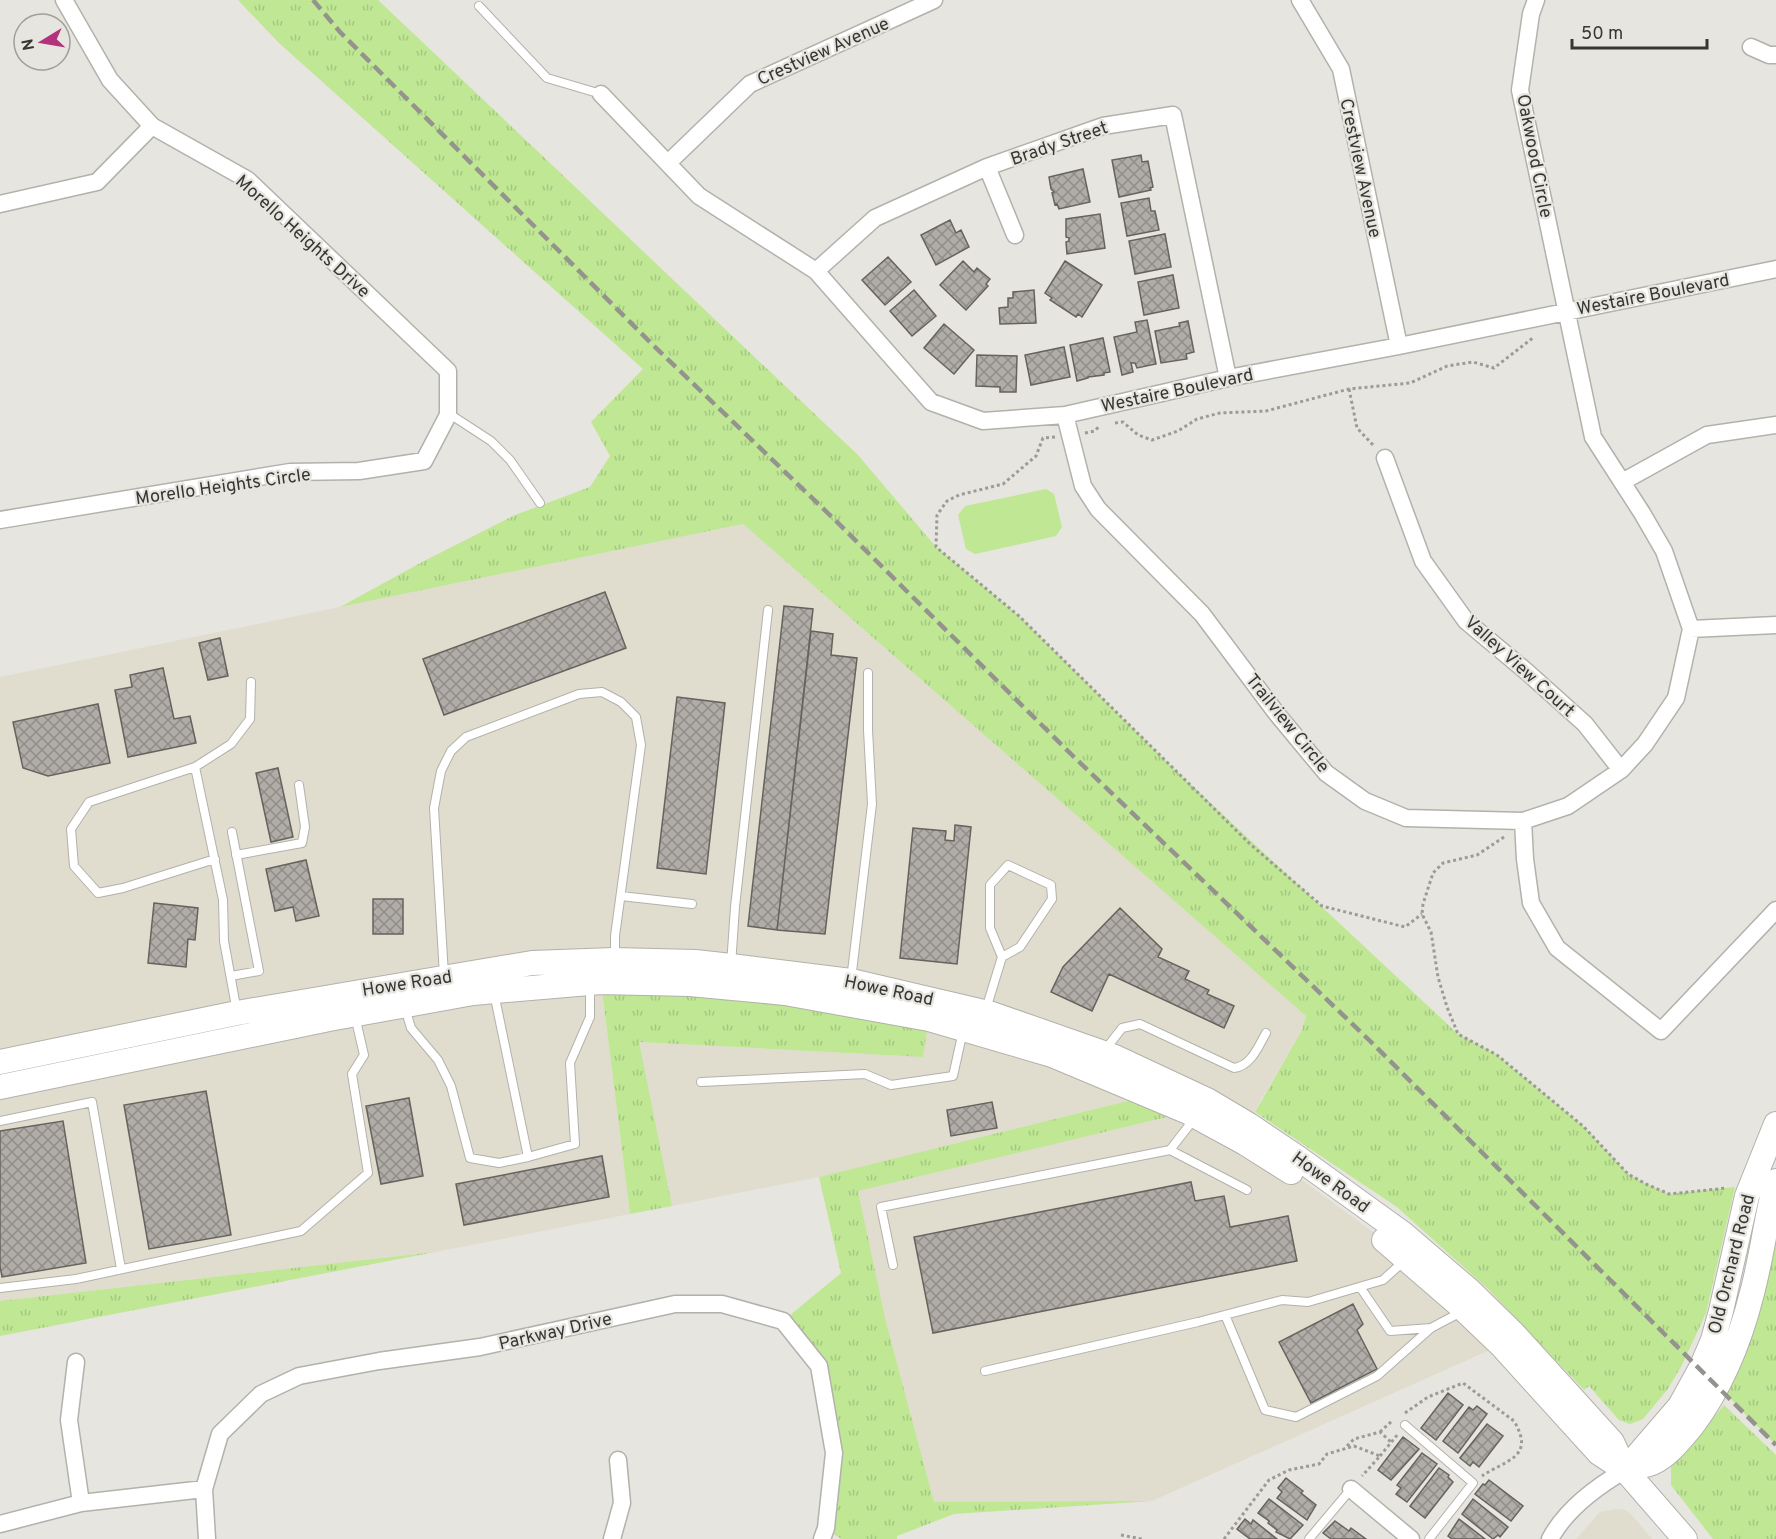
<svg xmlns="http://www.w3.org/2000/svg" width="1776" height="1539" font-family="Overpass,sans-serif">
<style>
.built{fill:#e0dcce}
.grass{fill:url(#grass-tufts)}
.garden{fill:#bfe794}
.building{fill:url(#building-cross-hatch);stroke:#66625d;stroke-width:1.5}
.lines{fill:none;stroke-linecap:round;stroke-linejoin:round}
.lane-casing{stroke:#b3b1ab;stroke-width:10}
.street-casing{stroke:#b3b1ab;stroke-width:19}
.secondary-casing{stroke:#b3b1ab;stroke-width:26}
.path{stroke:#9c9b96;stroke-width:3;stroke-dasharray:3 3;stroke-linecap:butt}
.lane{stroke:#fff;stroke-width:8}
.street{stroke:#fff;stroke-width:16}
.secondary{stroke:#fff;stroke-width:24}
.rail{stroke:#94938e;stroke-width:4.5;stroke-dasharray:12 6;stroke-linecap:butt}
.labels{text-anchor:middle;stroke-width:4.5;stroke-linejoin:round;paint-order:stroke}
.street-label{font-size:18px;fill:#363633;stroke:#e7e5df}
</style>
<defs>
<pattern id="grass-tufts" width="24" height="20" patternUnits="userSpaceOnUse" patternTransform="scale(1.5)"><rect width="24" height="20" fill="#bfe794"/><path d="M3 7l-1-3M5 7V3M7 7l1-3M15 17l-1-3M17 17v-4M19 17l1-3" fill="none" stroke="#a5c780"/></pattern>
<pattern id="building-cross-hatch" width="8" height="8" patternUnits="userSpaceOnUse" patternTransform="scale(1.5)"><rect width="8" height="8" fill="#b0aca7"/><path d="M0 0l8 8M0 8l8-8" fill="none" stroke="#908d89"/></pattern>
</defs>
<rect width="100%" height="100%" fill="#e7e5df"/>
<path class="built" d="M 743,524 L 1306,1016 L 1302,1030 L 1260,1101 L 1249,1125 L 1170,1084 L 614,960 L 0,1062 L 0,677 Z
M 601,982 L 630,1214 L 435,1252 L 0,1301 L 0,1087 Z
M 929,1019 L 1148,1096 L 819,1177 L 672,1206 L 638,1042 L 923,1057 Z
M 1188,1112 L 1287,1169 L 1391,1245 L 1501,1345 L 1152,1501 L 934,1502 L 886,1322 L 858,1191 Z
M 1616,1509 L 1625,1510 L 1631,1514 L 1652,1539 L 1576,1539 L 1600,1512 Z"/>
<path class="grass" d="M 238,0 L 378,0 L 858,455 L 936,547 L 1019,616 L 1174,769 L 1458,1034 L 1497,1055 L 1583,1126 L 1628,1174 L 1646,1184 L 1669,1194 L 1735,1187 L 1706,1313 L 1681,1367 L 1667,1390 L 1643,1419 L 1630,1424 L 1619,1420 L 1589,1386 L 1584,1390 L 1488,1289 L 1397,1207 L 1255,1112 L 1302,1030 L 1306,1016 L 743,524 L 340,607 L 424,561 L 515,515 L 590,487 L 610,456 L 591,422 L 643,369 L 279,43 Z
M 601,982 L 929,1019 L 923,1057 L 639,1042 L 672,1206 L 630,1214 Z
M 1148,1096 L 1188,1112 L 858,1191 L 886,1322 L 934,1502 L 1152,1501 L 954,1514 L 897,1536 L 897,1539 L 841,1539 L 826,1528 L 834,1453 L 819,1366 L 783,1321 L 841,1273 L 819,1177 Z
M 1776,1181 L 1776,1445 L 1744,1413 L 1718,1385 Z
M 435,1252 L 0,1336 L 0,1301 Z
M 1724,1405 L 1776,1455 L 1776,1539 L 1713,1539 L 1671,1485 L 1671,1467 Z"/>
<path class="garden" d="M 1046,489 L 1054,494 L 1062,527 L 1056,536 L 975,554 L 966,549 L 958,515 L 965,506 Z"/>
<path class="building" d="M 1141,155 L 1142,162 L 1148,161 L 1153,187 L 1150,188 L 1151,190 L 1119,197 L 1112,160 Z
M 1083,169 L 1090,202 L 1059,209 L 1057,204 L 1055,205 L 1052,193 L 1054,192 L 1051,189 L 1049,177 Z
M 1149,198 L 1151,211 L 1155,211 L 1159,230 L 1127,236 L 1121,203 Z
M 1100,214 L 1105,248 L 1067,254 L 1066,242 L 1069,241 L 1069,238 L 1066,237 L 1066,219 Z
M 950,220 L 956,233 L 961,230 L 969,247 L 936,265 L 921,235 Z
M 1165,234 L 1171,267 L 1135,274 L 1129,241 Z
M 888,257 L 911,282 L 885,305 L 862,280 Z
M 963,261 L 974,272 L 977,268 L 990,279 L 986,284 L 988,286 L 966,310 L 940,285 Z
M 1065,261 L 1102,285 L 1082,317 L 1078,314 L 1076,317 L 1050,300 L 1052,298 L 1045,293 Z
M 1173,275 L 1179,308 L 1144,315 L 1138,282 Z
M 914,290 L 936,316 L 912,336 L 890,311 Z
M 1034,290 L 1036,323 L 1000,324 L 999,308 L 1008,307 L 1008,298 L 1013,298 L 1013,292 Z
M 1147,320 L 1156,364 L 1137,368 L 1135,363 L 1131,363 L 1133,372 L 1122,375 L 1114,337 L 1137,332 L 1135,322 Z
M 1188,321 L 1194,352 L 1186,354 L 1187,359 L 1161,363 L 1155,331 L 1180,326 L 1179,323 Z
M 944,324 L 974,350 L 954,374 L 924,348 Z
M 1103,338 L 1110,372 L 1104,373 L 1104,375 L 1088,377 L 1088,378 L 1077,381 L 1070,345 Z
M 1064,347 L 1070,377 L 1031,385 L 1025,355 Z
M 977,355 L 1017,356 L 1016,392 L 1000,392 L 1000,387 L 976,386 Z
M 605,592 L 626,648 L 444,715 L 423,659 Z
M 784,606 L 813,609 L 777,930 L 748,926 Z
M 811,631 L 833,634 L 831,655 L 857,658 L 825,934 L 777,930 Z
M 220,638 L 228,676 L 208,680 L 199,643 Z
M 163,668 L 174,719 L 190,716 L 196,743 L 128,757 L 115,690 L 132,687 L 130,675 Z
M 677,697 L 725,703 L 706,874 L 657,868 Z
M 98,704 L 110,763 L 48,776 L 23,768 L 13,722 Z
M 278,768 L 293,837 L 271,842 L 256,773 Z
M 955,825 L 971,827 L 957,964 L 900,958 L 913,828 L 946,831 L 945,840 L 954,841 Z
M 306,860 L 319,916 L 296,921 L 293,907 L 275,911 L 266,869 Z
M 373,899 L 403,899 L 403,934 L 373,934 Z
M 154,903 L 198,908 L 195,940 L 188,939 L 186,967 L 148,963 Z
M 1120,908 L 1162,949 L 1158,957 L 1189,971 L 1185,979 L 1209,990 L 1207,994 L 1234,1006 L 1224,1028 L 1109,974 L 1092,1011 L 1051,992 L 1063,967 Z
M 206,1091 L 231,1235 L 149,1249 L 124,1105 Z
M 409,1098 L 423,1176 L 381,1184 L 366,1106 Z
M 992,1102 L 997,1128 L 951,1136 L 947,1110 Z
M 63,1121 L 86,1263 L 2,1277 L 0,1266 L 0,1131 Z
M 602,1156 L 609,1197 L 464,1225 L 456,1184 Z
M 1191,1182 L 1195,1201 L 1224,1196 L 1230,1227 L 1288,1216 L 1297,1261 L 933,1333 L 914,1237 Z
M 1353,1304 L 1363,1324 L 1357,1330 L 1377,1369 L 1311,1403 L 1279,1342 Z
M 1448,1393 L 1463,1405 L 1436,1440 L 1421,1428 Z
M 1477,1406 L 1487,1414 L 1458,1453 L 1443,1441 L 1469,1407 L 1473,1410 Z
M 1487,1424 L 1503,1436 L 1479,1467 L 1473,1462 L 1470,1466 L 1460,1458 Z
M 1403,1437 L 1419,1449 L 1391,1480 L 1378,1470 Z
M 1422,1453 L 1437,1464 L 1407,1502 L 1396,1494 L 1401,1488 L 1397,1485 Z
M 1439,1468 L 1449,1475 L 1448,1477 L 1453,1482 L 1425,1518 L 1410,1506 Z
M 1286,1478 L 1303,1491 L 1301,1493 L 1316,1505 L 1307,1520 L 1277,1498 L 1282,1492 L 1278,1488 Z
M 1489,1480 L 1523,1506 L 1511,1521 L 1475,1494 L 1483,1484 L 1485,1485 Z
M 1269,1499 L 1303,1525 L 1290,1539 L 1276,1532 L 1277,1530 L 1268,1523 L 1269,1521 L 1258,1513 Z
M 1473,1499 L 1508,1527 L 1500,1537 L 1498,1535 L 1493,1539 L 1462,1514 Z
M 1245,1519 L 1251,1524 L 1253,1520 L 1277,1539 L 1250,1539 L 1237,1529 Z
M 1459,1519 L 1485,1539 L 1452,1539 L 1448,1536 Z
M 1335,1521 L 1349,1531 L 1351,1528 L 1366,1539 L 1331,1539 L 1323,1533 Z"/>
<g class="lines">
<defs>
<path id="lane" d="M 479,6 L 547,78 L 601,94
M 448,413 L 491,441 L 510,460 L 540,503
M 195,767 L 223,900 L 224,941 L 237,1012
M 236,855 L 302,843 L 305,827 L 299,785
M 215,859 L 123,888 L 98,893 L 74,866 L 71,829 L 89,802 L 195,767 L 231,744 L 250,719 L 251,682
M 621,896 L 692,904
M 731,965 L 735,907 L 768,610
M 444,975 L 434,808 L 441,771 L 451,751 L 466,737 L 579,694 L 602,692 L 621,702 L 636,717 L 641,745 L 615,936 L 615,957
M 231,976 L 259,971 L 232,832
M 851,980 L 872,804 L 868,730 L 868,673
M 405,1008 L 411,1028 L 438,1060 L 451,1086 L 470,1158 L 499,1163 L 528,1157 L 494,993
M 986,1009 L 1002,957 L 990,928 L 990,885 L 1008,865 L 1051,885 L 1052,899 L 1020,947 L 1002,957
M 1105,1050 L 1122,1028 L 1140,1024 L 1234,1068 C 1251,1066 1258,1047 1266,1033
M 701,1082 L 865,1074 L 891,1085 L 953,1076 L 963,1031
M 0,1121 L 92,1102 L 121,1269
M 1170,1150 L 1247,1190
M 528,1157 L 575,1144 L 570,1063 L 590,1017 L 590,985
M 893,1265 L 881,1207 L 1170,1150 L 1194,1119
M 1360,1287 L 1390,1331 L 1431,1328 L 1463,1311
M 0,1288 L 76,1279 L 301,1231 L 368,1173 L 352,1074 L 364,1055 L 355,1016
M 1225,1315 L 1265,1410 L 1296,1417 L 1377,1376 L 1431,1328
M 985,1371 L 1198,1322 L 1282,1300 L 1308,1302 L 1383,1280 L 1404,1261
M 1405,1425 L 1473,1483 L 1429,1539
M 1309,1539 L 1351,1489"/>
<path id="street" d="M 1300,0 L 1341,69 L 1399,346
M 1751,47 L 1769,55 L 1776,55
M 601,94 L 699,196 L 816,271 L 931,402 L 983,421 L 1065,415 L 1228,378 L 1399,346 L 1776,269
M 668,163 L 750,84 L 934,0
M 987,167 L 1015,235
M 0,204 L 97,182 L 152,126
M 816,271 L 875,218 L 987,167 L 1103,126 L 1173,115 L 1228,378
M 1065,415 L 1083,486 L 1098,509 L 1202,614 L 1277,714 L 1326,773 L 1365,801 L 1406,818 L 1523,821 L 1568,806 L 1621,770 L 1645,744 L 1676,698 L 1691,629 L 1664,551 L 1642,513 L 1593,437 L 1520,90 L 1531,14 L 1536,0
M 1385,458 L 1423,561 L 1466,621 L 1527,672 L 1585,724 L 1621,770
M 1622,482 L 1707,435 L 1776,425
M 0,520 L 290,472 L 359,471 L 424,461 L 448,415 L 448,371 L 248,180 L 152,126 L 110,80 L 64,0
M 1691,629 L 1776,625
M 1523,821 L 1525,859 L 1531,903 L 1557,948 L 1661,1031 L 1776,910
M 76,1362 L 69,1420 L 81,1503
M 1351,1489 L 1411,1539
M 0,1524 L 81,1503 L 204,1489
M 207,1539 L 204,1489 L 220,1434 L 261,1394 L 299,1376 L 379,1361 L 480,1347 L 675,1304 L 722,1304 L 783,1321 L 819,1366 L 834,1453 L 826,1528 L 822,1539
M 612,1539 L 622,1503 L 618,1460
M 1550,1539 C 1566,1509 1596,1487 1625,1470"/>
<path id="secondary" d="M 0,1062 L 237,1013 L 532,963 L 614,960 L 695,962 L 731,966 L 851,981 L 992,1014 L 1115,1057 L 1207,1100 L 1249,1125 L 1298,1158 L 1402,1233 L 1470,1291 L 1512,1332 L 1612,1442 L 1625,1470 L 1685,1539
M 0,1087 L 329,1019 L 473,993 L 601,982 L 690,984 L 785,993 L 929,1019 L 1052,1055 L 1188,1112 L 1245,1143 L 1291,1172
M 1384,1240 L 1458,1304 L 1501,1345 L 1599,1453 L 1625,1470
M 1625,1470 L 1680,1406 L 1702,1366 L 1713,1340 L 1721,1311 L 1747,1196 L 1776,1124
M 1625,1470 C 1634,1467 1644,1466 1652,1463 C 1668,1456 1681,1439 1692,1426 C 1722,1386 1740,1341 1752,1293 C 1762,1256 1766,1218 1776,1181"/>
</defs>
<use href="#lane" class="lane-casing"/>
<use href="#street" class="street-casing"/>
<use href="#secondary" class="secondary-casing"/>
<path class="path" d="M 1349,389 L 1357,428 L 1374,446
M 1115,423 L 1123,422 L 1138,435 L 1152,440 L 1178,431 L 1197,419 L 1220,413 L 1266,411 L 1349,389 L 1410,383 L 1447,366 L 1473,362 L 1494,368 L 1534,337
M 1085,433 L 1095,431 L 1100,425
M 1055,437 L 1043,438 L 1036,456 L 1003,484 L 959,495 L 947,501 L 937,515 L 936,547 L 1019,616 L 1250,844 L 1322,906 L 1405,927 L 1422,914
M 1504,837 L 1477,855 L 1443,863 L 1433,873 L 1423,904 L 1422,914 L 1431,932 L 1438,977 L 1447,1007 L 1458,1034 L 1497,1055 L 1583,1126 L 1628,1174 L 1646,1184 L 1669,1194 L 1727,1188
M 1405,1413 L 1428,1397 L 1463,1383 L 1514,1421 C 1536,1458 1505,1460 1482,1476
M 1380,1432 L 1392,1421
M 1347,1446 L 1354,1439 L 1380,1432 L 1391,1442
M 1380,1456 L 1398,1434
M 1121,1535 L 1142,1539
M 1224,1539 L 1269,1480 L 1289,1470 L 1319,1464 L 1327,1454 L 1354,1446 L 1380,1456 L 1362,1476"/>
<use href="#lane" class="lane"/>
<use href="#street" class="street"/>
<use href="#secondary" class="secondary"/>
<path class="rail" d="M 313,0 L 340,32 L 653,345 L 835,520 L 1074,757 L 1369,1040 L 1776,1445"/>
</g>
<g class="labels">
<g class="street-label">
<text transform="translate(823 51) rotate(-24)" y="6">Crestview Avenue</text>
<text transform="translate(1059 143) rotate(-19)" y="6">Brady Street</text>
<text transform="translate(1535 156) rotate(79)" y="6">Oakwood Circle</text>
<text transform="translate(1361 168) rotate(78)" y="6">Crestview Avenue</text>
<text transform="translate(303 236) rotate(42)" y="6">Morello Heights Drive</text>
<text transform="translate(1653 294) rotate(-11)" y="6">Westaire Boulevard</text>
<text transform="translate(1177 390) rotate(-12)" y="6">Westaire Boulevard</text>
<text transform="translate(223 486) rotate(-8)" y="6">Morello Heights Circle</text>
<text transform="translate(1520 666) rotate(42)" y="6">Valley View Court</text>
<text transform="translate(1288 723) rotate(51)" y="6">Trailview Circle</text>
<text transform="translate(407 983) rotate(-9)" y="6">Howe Road</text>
<text transform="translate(889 990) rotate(12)" y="6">Howe Road</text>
<text transform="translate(1331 1182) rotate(36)" y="6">Howe Road</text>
<text transform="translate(1731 1264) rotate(-76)" y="6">Old Orchard Road</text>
<text transform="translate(555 1331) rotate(-13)" y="6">Parkway Drive</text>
</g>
</g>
<g transform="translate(42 42) rotate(259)"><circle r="28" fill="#e7e5df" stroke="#a09f9a" stroke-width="1.5"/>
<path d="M0-4.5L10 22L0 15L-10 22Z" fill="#b3327c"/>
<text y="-9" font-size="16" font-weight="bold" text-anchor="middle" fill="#363633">N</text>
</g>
<path d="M1572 39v9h135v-9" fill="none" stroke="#363633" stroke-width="3"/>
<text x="1581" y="39" font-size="18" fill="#363633" stroke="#e7e5df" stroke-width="4.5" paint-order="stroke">50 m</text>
</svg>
